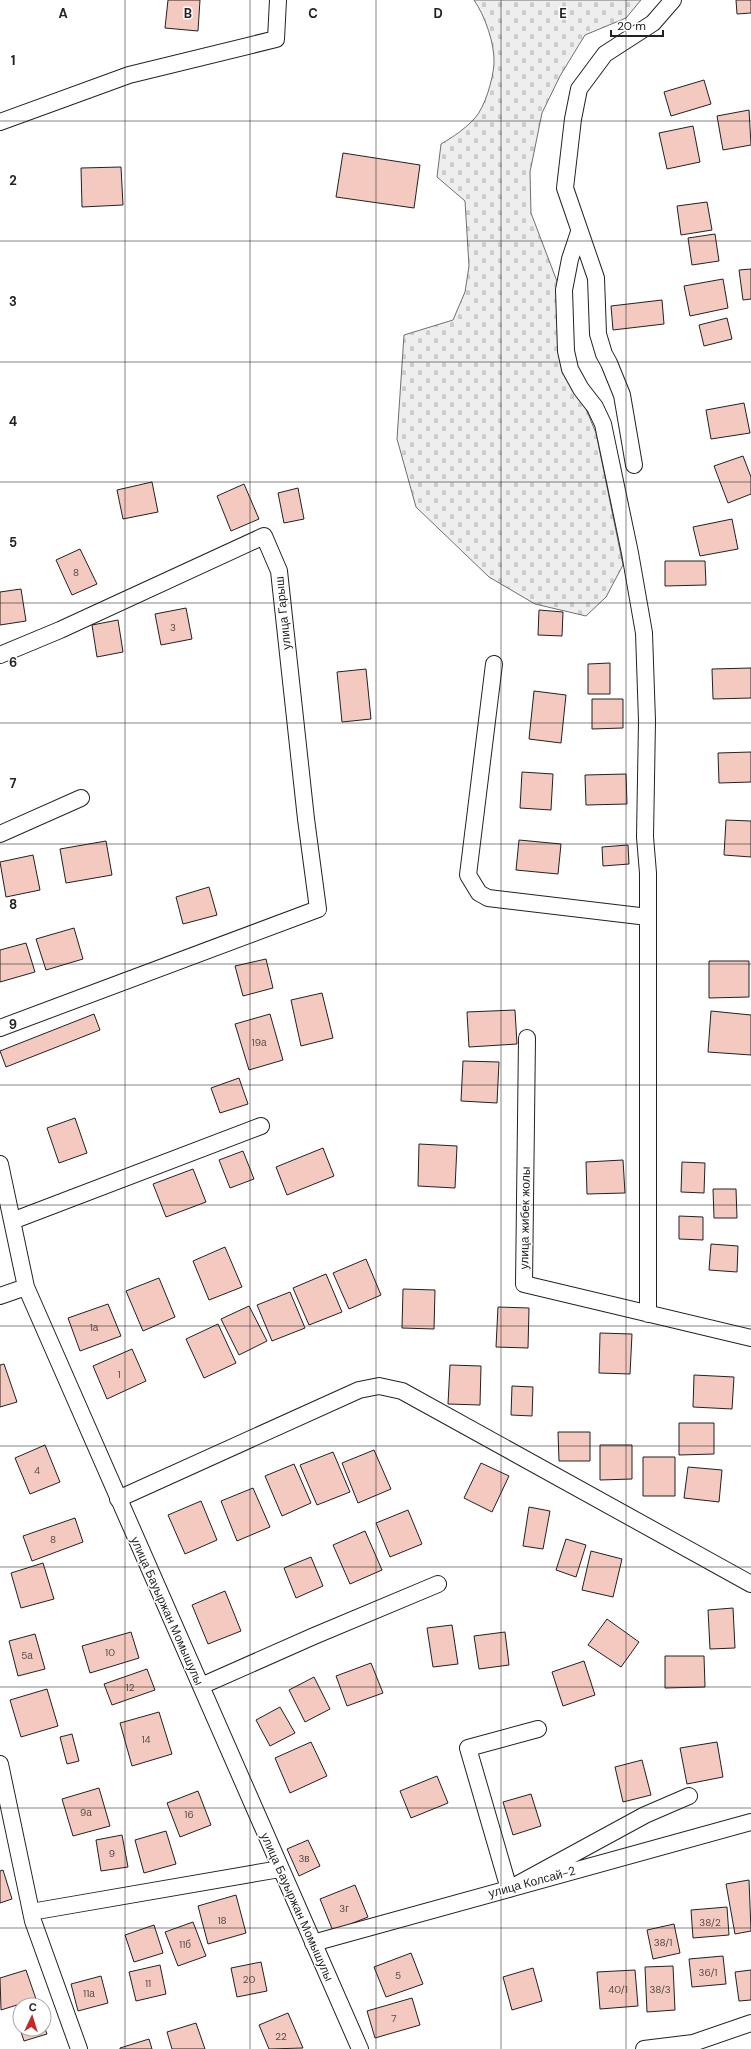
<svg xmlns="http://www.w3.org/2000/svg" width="751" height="2049" font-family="'DM Sans',sans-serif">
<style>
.cemetery{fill:url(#cemetery-stones);stroke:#6f6f6f}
.building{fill:#f3c9c0;stroke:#222}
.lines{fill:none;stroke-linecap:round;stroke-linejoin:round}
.minor-casing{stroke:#222;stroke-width:18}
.minor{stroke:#fff;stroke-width:16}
.grid{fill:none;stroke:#222;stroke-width:1;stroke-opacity:0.55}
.labels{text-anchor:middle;stroke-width:3;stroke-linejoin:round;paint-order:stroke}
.number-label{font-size:10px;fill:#564c4a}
.street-label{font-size:12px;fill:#222;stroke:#fff}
.grid-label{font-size:13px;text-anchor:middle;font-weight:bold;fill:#222;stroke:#fff;stroke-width:3;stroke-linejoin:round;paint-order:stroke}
</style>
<defs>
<pattern id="cemetery-stones" width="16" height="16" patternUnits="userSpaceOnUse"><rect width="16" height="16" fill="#eee"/><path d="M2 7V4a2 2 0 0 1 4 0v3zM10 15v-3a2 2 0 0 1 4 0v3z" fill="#ccc"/></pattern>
</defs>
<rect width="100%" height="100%" fill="#fff"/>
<path class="cemetery" d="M 474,0 L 641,0 L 626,18 L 585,35 L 560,76 L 542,113 L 530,172 L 531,213 L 558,284 L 584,404 L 596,433 L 623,565 L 606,597 L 586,616 L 535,604 L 489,577 L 416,507 L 397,439 L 404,335 L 453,320 L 465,292 L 469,266 L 465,201 L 437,177 L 441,144 C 453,137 465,129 475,118 C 485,107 493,79 494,64 C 495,44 485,16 474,0 Z"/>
<path class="building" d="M 168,0 L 200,0 L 198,31 L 165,28 Z
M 736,0 L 751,0 L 751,13 L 737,14 Z
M 704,80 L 711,104 L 671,116 L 664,92 Z
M 749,110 L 751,145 L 723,150 L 717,116 Z
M 693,126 L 700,162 L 667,169 L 659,133 Z
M 343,153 L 420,165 L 414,208 L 336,197 Z
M 121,167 L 123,205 L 82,207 L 81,168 Z
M 707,202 L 712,230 L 681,235 L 677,206 Z
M 715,234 L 719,261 L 692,265 L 688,238 Z
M 751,269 L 751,299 L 743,300 L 739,270 Z
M 723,279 L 728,308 L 690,316 L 684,286 Z
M 662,300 L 664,324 L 613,330 L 611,306 Z
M 727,318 L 732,339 L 704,346 L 699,325 Z
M 744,403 L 750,433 L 711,439 L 706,410 Z
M 743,456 L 751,477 L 751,494 L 728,503 L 714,466 Z
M 152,482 L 158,512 L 123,519 L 117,490 Z
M 244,484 L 259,519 L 231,531 L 217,496 Z
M 298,488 L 304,519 L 284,523 L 278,493 Z
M 732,519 L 738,549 L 700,556 L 693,527 Z
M 80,549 L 97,584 L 72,595 L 56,560 Z
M 665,561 L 705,561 L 706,585 L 665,586 Z
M 21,589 L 26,621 L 0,625 L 0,592 Z
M 186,608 L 192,639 L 161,645 L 155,614 Z
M 539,610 L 563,612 L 562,636 L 538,635 Z
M 118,620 L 123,652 L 97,657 L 92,625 Z
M 610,663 L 610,694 L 588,694 L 588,664 Z
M 751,668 L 751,698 L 713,699 L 712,669 Z
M 366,669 L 371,719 L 342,722 L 337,672 Z
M 534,691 L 566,695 L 561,743 L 529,739 Z
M 592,699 L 623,699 L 623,728 L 592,729 Z
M 751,752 L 751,782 L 719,783 L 718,753 Z
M 522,772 L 553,774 L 551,810 L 520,808 Z
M 626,774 L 627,804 L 586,805 L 585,775 Z
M 726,820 L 751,821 L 751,857 L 724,855 Z
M 519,840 L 561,844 L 558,874 L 516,870 Z
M 106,841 L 112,875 L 66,883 L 60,849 Z
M 628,845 L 629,864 L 603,866 L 602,847 Z
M 33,855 L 40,890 L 6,897 L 0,862 Z
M 209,887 L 217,915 L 183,924 L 176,897 Z
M 74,928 L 83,959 L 46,970 L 36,939 Z
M 26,943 L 35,972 L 0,982 L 0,950 Z
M 266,959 L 273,988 L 243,996 L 235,966 Z
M 709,961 L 749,961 L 749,997 L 709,998 Z
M 322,993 L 333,1038 L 301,1046 L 291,1000 Z
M 515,1010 L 517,1044 L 469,1047 L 467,1012 Z
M 711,1011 L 751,1015 L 751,1055 L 708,1052 Z
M 94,1014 L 100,1030 L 6,1067 L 0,1051 Z
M 270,1014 L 283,1060 L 249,1070 L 235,1024 Z
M 463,1061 L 499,1062 L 497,1103 L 461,1101 Z
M 239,1078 L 248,1104 L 220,1113 L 211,1088 Z
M 75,1118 L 87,1153 L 59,1163 L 47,1128 Z
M 419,1144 L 457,1146 L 455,1188 L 418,1186 Z
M 323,1148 L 334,1176 L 287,1195 L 276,1167 Z
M 243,1151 L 254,1179 L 230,1188 L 219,1160 Z
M 623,1160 L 625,1193 L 587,1194 L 586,1162 Z
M 682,1162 L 705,1163 L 704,1193 L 681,1192 Z
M 193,1169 L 206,1202 L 166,1217 L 153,1184 Z
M 713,1189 L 736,1189 L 737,1218 L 714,1218 Z
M 679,1216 L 703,1217 L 703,1240 L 679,1239 Z
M 711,1244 L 738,1246 L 737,1272 L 709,1270 Z
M 225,1247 L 242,1287 L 209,1300 L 193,1261 Z
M 366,1259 L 381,1295 L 349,1309 L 333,1273 Z
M 326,1274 L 342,1312 L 309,1325 L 293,1288 Z
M 159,1278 L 175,1317 L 143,1331 L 126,1291 Z
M 403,1289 L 435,1290 L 434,1329 L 402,1328 Z
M 290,1292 L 305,1328 L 272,1341 L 257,1305 Z
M 108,1304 L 121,1336 L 80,1351 L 68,1318 Z
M 249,1306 L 267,1341 L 239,1355 L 221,1319 Z
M 498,1307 L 529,1308 L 528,1348 L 496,1347 Z
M 218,1324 L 236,1363 L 204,1378 L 186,1339 Z
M 600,1333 L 632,1334 L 630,1374 L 599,1373 Z
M 132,1349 L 146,1381 L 107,1399 L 93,1366 Z
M 4,1364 L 17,1402 L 0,1407 L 0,1365 Z
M 450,1365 L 481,1366 L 480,1405 L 448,1404 Z
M 694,1375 L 734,1377 L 732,1409 L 693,1407 Z
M 512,1386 L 533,1387 L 532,1416 L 511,1415 Z
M 679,1423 L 714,1423 L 714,1454 L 679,1455 Z
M 558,1432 L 590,1432 L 590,1461 L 559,1461 Z
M 45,1445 L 60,1482 L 30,1494 L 15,1458 Z
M 600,1445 L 632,1445 L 632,1479 L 600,1480 Z
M 374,1450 L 391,1489 L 358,1503 L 342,1463 Z
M 333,1452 L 350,1492 L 317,1505 L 300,1465 Z
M 643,1457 L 675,1457 L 675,1496 L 643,1496 Z
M 481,1463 L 509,1476 L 492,1512 L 464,1498 Z
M 294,1464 L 311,1503 L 282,1516 L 265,1476 Z
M 688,1467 L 722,1470 L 719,1502 L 684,1498 Z
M 253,1488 L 270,1527 L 237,1541 L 221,1501 Z
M 201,1501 L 217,1540 L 185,1554 L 168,1515 Z
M 529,1507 L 550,1511 L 543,1549 L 523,1546 Z
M 408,1510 L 422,1544 L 390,1557 L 376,1523 Z
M 75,1518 L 83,1542 L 32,1561 L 23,1536 Z
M 365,1531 L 382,1570 L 350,1584 L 333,1545 Z
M 566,1539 L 586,1545 L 576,1577 L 556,1570 Z
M 591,1551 L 622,1559 L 613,1597 L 582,1590 Z
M 311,1557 L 323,1586 L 296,1598 L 284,1568 Z
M 43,1563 L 54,1599 L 21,1608 L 11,1573 Z
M 225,1591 L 241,1631 L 208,1644 L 192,1605 Z
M 733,1608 L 735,1648 L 710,1649 L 708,1610 Z
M 607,1619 L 639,1642 L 621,1667 L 588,1645 Z
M 452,1625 L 458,1664 L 433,1667 L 427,1628 Z
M 131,1632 L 139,1658 L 90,1673 L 82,1646 Z
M 505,1632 L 509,1665 L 479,1669 L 474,1636 Z
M 35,1634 L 45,1669 L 18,1676 L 9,1641 Z
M 665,1656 L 704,1656 L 705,1687 L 665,1688 Z
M 584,1661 L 595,1695 L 563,1706 L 552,1672 Z
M 371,1663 L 383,1693 L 347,1706 L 336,1676 Z
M 147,1669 L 155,1690 L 112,1705 L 104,1684 Z
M 314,1677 L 330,1709 L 305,1722 L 289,1690 Z
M 47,1689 L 58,1726 L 21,1737 L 10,1700 Z
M 280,1707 L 295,1733 L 270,1746 L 256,1720 Z
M 159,1712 L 172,1754 L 132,1766 L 120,1723 Z
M 72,1734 L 79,1761 L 67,1764 L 60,1737 Z
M 311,1742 L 327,1776 L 290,1793 L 275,1758 Z
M 717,1742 L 723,1777 L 687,1784 L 680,1748 Z
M 642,1760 L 651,1795 L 623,1802 L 615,1767 Z
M 437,1776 L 448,1803 L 411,1818 L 400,1791 Z
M 99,1788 L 110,1826 L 73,1836 L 62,1799 Z
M 198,1791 L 211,1825 L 180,1837 L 167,1803 Z
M 531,1794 L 541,1826 L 513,1835 L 503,1802 Z
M 166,1831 L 176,1864 L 144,1873 L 135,1840 Z
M 122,1835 L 128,1867 L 101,1871 L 96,1840 Z
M 308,1840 L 320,1866 L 299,1876 L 287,1849 Z
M 3,1870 L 12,1899 L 0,1903 L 0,1871 Z
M 749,1880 L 751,1931 L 735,1934 L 726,1884 Z
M 355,1885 L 368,1917 L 333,1931 L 320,1899 Z
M 236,1895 L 246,1933 L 208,1944 L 198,1906 Z
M 727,1907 L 729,1935 L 693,1938 L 691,1910 Z
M 193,1922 L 206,1956 L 178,1966 L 165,1932 Z
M 674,1924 L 680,1953 L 653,1959 L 647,1930 Z
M 154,1925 L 163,1953 L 134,1962 L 125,1935 Z
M 411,1953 L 423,1984 L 386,1997 L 374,1967 Z
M 723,1956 L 726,1984 L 692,1987 L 689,1959 Z
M 261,1962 L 267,1991 L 237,1997 L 231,1968 Z
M 160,1965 L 166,1994 L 136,2001 L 129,1972 Z
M 673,1966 L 675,2010 L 647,2012 L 645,1967 Z
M 533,1968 L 542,2001 L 512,2010 L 503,1977 Z
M 26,1970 L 36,1999 L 1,2010 L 0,1978 Z
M 635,1970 L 638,2006 L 600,2009 L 597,1972 Z
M 751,1970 L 751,2000 L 739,2001 L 735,1972 Z
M 101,1976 L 108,2003 L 78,2011 L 71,1984 Z
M 412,1998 L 420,2025 L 375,2038 L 367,2011 Z
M 288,2013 L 303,2048 L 269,2049 L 259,2025 Z
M 196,2023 L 205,2049 L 172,2049 L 167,2032 Z
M 44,2026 L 47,2034 L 24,2041 L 20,2029 L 44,2029 Z
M 149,2039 L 152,2049 L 120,2049 L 120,2048 Z"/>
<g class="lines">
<defs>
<path id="minor" d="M 0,122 L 129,75 L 276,39 L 278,0
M 579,232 L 570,259 L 564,290 L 566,351 L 570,369 L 581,389 L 595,407 L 603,424 L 630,553 L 644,633 L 647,721 L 645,837 L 648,873 L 648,1314
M 634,465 L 622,395 L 609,363 L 604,354 L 598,334 L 596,278 L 565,188 L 573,119 L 579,89 L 605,54 L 653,23 L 673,0
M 0,655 L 60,630 L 264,536 L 279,571 L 306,819 L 318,909 L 0,1028
M 494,664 L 468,875 L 479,893 L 488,898 L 648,917
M 0,834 L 81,798
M 527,1038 L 524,1284 L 751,1338
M 0,1164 L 26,1287 L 360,2049
M 12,1221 L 261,1126
M 0,1296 L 26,1287
M 118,1499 L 359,1390 L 379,1386 L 402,1391 L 751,1584
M 201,1686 L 314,1636 L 438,1584
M 538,1729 L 468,1748 L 509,1889 L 645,1815 L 689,1796
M 0,1764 L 33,1921 L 79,2049
M 31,1912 L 280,1869
M 313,1943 L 751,1822
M 644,2049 L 693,2043 L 751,2023"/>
</defs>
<use href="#minor" class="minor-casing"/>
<use href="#minor" class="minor"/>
</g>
<path class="grid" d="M 125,0 L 125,2049M 250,0 L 250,2049M 376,0 L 376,2049M 501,0 L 501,2049M 626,0 L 626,2049M 0,121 L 751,121M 0,241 L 751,241M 0,362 L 751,362M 0,482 L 751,482M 0,603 L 751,603M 0,723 L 751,723M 0,844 L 751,844M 0,964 L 751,964M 0,1085 L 751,1085M 0,1205 L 751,1205M 0,1326 L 751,1326M 0,1446 L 751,1446M 0,1567 L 751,1567M 0,1687 L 751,1687M 0,1808 L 751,1808M 0,1928 L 751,1928"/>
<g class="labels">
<g class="number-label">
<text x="76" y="576">8</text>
<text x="173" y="631">3</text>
<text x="259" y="1046">19а</text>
<text x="94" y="1331">1а</text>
<text x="119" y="1378">1</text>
<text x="37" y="1474">4</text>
<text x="53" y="1543">8</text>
<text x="110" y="1656">10</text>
<text x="27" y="1659">5а</text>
<text x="130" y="1691">12</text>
<text x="146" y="1743">14</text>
<text x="86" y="1816">9а</text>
<text x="189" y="1818">16</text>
<text x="112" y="1857">9</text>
<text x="304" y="1862">3в</text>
<text x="344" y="1912">3г</text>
<text x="222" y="1924">18</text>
<text x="710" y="1926">38/2</text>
<text x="663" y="1946">38/1</text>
<text x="185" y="1948">11б</text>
<text x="708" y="1976">36/1</text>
<text x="398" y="1979">5</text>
<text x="249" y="1983">20</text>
<text x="148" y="1987">11</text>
<text x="618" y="1993">40/1</text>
<text x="660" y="1993">38/3</text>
<text x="89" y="1997">11а</text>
<text x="394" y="2022">7</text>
<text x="281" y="2040">22</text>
</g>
<g class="street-label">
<text transform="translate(283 613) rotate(-96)" y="4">улица Гарыш</text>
<text transform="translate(525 1218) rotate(-89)" y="4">улица жибек жолы</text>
<text transform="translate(167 1611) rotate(66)" y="4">улица Бауыржан Момышулы</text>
<text transform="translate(532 1882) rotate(-15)" y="4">улица Колсай-2</text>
<text transform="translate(297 1907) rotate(66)" y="4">улица Бауыржан Момышулы</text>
</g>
</g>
<g class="grid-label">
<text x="63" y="18">A</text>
<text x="188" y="18">B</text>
<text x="313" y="18">C</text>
<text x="438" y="18">D</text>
<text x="563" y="18">E</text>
<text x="13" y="65">1</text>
<text x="13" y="185">2</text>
<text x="13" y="306">3</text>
<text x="13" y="426">4</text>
<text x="13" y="547">5</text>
<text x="13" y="667">6</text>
<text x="13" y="788">7</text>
<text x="13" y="909">8</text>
<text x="13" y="1029">9</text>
</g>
<g transform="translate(32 2017) rotate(4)"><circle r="19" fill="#ffffff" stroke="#a7a7a7"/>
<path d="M0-3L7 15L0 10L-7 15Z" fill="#c62828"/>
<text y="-6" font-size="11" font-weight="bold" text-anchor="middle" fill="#222222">С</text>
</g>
<path d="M611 30v6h52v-6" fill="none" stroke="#222222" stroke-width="2"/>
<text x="617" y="30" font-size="12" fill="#222222" stroke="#ffffff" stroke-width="3" paint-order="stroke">20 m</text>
</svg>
